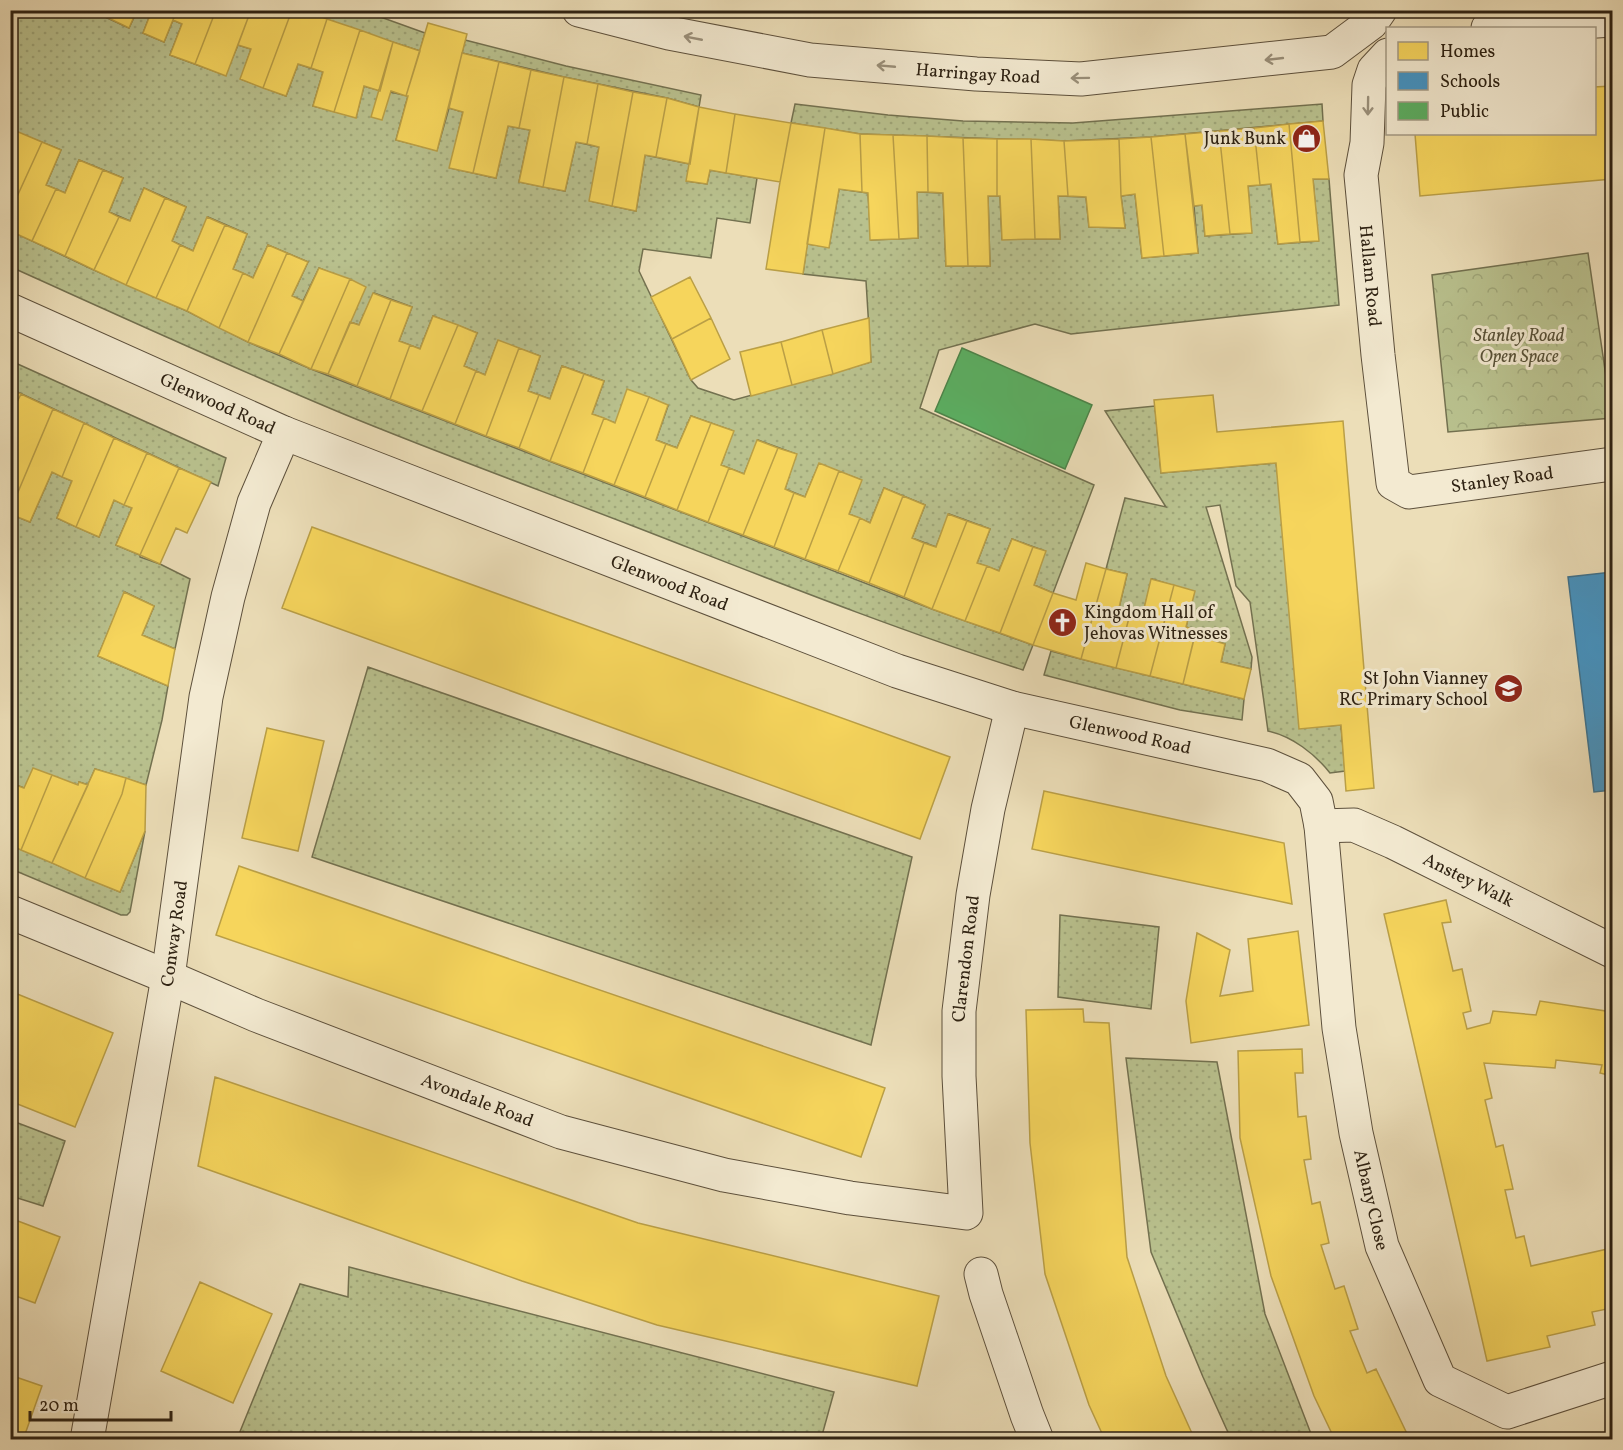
<svg xmlns="http://www.w3.org/2000/svg" width="1623" height="1450" font-family="Vollkorn,serif">
<style>
.park{fill:url(#park-crowns);stroke:#737150;stroke-width:1.5}
.garden{fill:url(#garden-dots);stroke:#737150;stroke-width:1.5}
.homes{fill:#f6d55c;stroke:#ba9f46;stroke-width:1.5}
.schools{fill:#4393c3;stroke:#3c718e;stroke-width:1.5}
.public{fill:#5aae61;stroke:#4c8449;stroke-width:1.5}
.lines{fill:none;stroke-linecap:round;stroke-linejoin:round}
.pedestrian-casing{stroke:#5d503c;stroke-width:35}
.minor-casing{stroke:#5d503c;stroke-width:35}
.pedestrian{stroke:#f3ead1;stroke-width:33}
.minor{stroke:#f3ead1;stroke-width:33}
.oneway{stroke:#9a907b}
.labels{text-anchor:middle;stroke-width:6;stroke-linejoin:round;paint-order:stroke}
.street-label{font-size:18px;fill:#2d2112;stroke:#f3ead1}
.poi-label{font-size:18px;fill:#2d2112;stroke:#f3ead1;text-anchor:end}
.park-label{font-size:18px;font-style:italic;fill:#575137;stroke:#f3ead1}
</style>
<defs>
<pattern id="park-crowns" width="20" height="18" patternUnits="userSpaceOnUse" patternTransform="scale(1.5)"><rect width="20" height="18" fill="#b9c18e"/><path d="M2 6a3 3 0 1 1 6 0M12 15a3 3 0 1 1 6 0" fill="none" stroke="#9fa679"/></pattern>
<pattern id="garden-dots" width="8" height="8" patternUnits="userSpaceOnUse" patternTransform="scale(1.5)"><rect width="8" height="8" fill="#b9c18e"/><path d="M2 2h.1M6 6h.1" fill="none" stroke="#9fa679" stroke-width="1.8" stroke-linecap="round"/></pattern>
</defs>
<rect width="100%" height="100%" fill="#ecdeb8"/>
<filter id="stains"><feTurbulence type="fractalNoise" baseFrequency=".00333" numOctaves="4"/><feColorMatrix values="0 0 0 0 .2 0 0 0 0 .09 0 0 0 0 .02 0 0 0 .5 -.17"/></filter>
<radialGradient id="worn" r=".72"><stop offset=".6" stop-color="#630" stop-opacity="0"/><stop offset="1" stop-color="#630" stop-opacity=".3"/></radialGradient>
<path class="park" d="M 1588,253 L 1612,418 L 1448,432 L 1432,275 Z"/>
<path class="garden" d="M 152,10 L 143,33 L 164,42 L 173,20 L 182,24 L 170,55 L 225,75 L 238,45 L 251,49 L 241,79 L 286,96 L 298,64 L 323,72 L 313,106 L 356,117 L 364,86 C 379,91 393,92 408,96 L 396,140 L 437,150 L 449,108 L 463,112 L 450,168 L 496,178 L 508,126 L 530,130 L 519,182 L 565,191 L 576,142 L 599,147 L 590,201 L 636,211 L 645,155 L 690,164 L 687,181 L 707,184 L 710,170 L 757,178 L 750,223 L 717,218 L 711,258 L 643,249 L 639,271 L 691,380 L 698,388 L 734,400 L 871,362 L 866,281 L 803,274 L 807,244 L 829,247 L 839,189 L 868,193 L 871,240 L 918,238 L 917,192 L 943,193 L 946,266 L 990,266 L 988,196 L 1000,196 L 1002,239 L 1060,239 L 1058,196 L 1086,197 L 1089,227 L 1125,228 L 1121,196 L 1135,194 L 1142,258 L 1198,253 L 1194,206 L 1202,205 L 1205,236 L 1251,233 L 1248,186 L 1271,184 L 1278,244 L 1318,241 L 1313,179 L 1329,179 L 1339,305 L 1071,334 L 1035,324 L 939,350 L 920,408 L 1094,485 L 1053,593 L 1034,585 L 1045,551 L 1012,539 L 999,571 L 977,563 L 990,529 L 949,514 L 936,547 L 912,538 L 925,505 L 884,488 L 870,523 L 849,514 L 861,480 L 819,464 L 805,497 L 785,489 L 796,454 L 758,440 L 744,474 L 721,465 L 733,431 L 691,416 L 677,448 L 656,440 L 668,406 L 649,397 L 615,423 L 592,414 L 604,381 L 562,366 L 550,399 L 528,391 L 540,356 L 498,341 L 485,375 L 464,366 L 477,333 L 433,316 L 420,349 L 399,341 L 412,307 L 374,293 L 359,325 L 350,322 L 365,287 L 319,268 L 303,301 L 292,296 L 308,262 L 268,245 L 253,278 L 233,269 L 247,234 L 208,217 L 193,251 L 172,241 L 186,207 L 144,188 L 130,221 L 109,212 L 123,178 L 79,160 L 65,193 L 46,185 L 61,150 L 16,132 L 11,143 L 11,11 L 92,11 L 129,28 L 137,11 Z
M 304,11 L 364,11 L 425,33 L 420,51 L 361,32 Z
M 465,40 L 566,66 L 701,95 L 699,107 L 667,98 L 564,77 L 462,53 Z
M 795,104 L 888,115 L 963,121 L 1073,123 L 1322,104 L 1323,121 L 1151,137 L 1064,141 L 860,134 L 791,123 Z
M 11,231 L 94,270 L 187,311 L 248,342 L 311,369 L 932,609 L 1033,645 L 1023,670 C 891,628 762,576 633,526 C 537,489 441,454 346,415 C 233,368 122,317 11,267 Z
M 11,361 L 226,458 L 218,486 L 11,389 Z
M 1155,406 L 1161,473 L 1276,463 L 1314,727 L 1341,725 L 1345,771 L 1330,773 C 1315,754 1292,736 1268,731 L 1250,602 L 1236,586 L 1220,505 L 1206,507 L 1252,657 L 1251,669 L 1221,662 L 1225,644 L 1195,635 L 1195,630 L 1186,627 L 1194,592 L 1152,579 L 1142,617 L 1118,612 L 1127,574 L 1106,569 L 1125,498 L 1166,507 L 1105,411 Z
M 52,472 L 72,481 L 57,518 L 99,537 L 114,500 L 132,508 L 116,545 L 140,555 L 140,557 L 160,564 L 190,579 L 175,649 L 142,635 L 154,606 L 125,592 L 98,656 L 168,686 L 162,720 L 146,785 L 95,769 L 88,785 L 79,782 L 78,785 L 24,788 L 11,783 L 10,514 L 30,522 Z
M 1051,651 L 1081,659 L 1244,699 L 1242,720 L 1180,710 L 1044,675 Z
M 368,667 L 912,857 L 871,1045 L 312,857 Z
M 145,831 L 130,912 L 127,915 L 121,915 L 11,869 L 11,845 L 120,892 Z
M 1060,915 L 1159,927 L 1151,1009 L 1058,997 Z
M 1126,1058 L 1217,1062 L 1265,1314 L 1313,1439 L 1231,1439 L 1203,1377 L 1151,1252 Z
M 10,1120 L 65,1141 L 43,1206 L 11,1196 Z
M 349,1267 L 834,1392 L 821,1439 L 237,1439 L 300,1284 L 348,1297 Z"/>
<path class="homes" d="M 99,10 L 137,10 L 129,28 L 98,13 Z
M 152,10 L 177,10 L 164,42 L 143,33 Z
M 177,10 L 216,10 L 195,64 L 170,55 L 182,24 L 173,20 Z
M 216,10 L 251,10 L 226,76 L 195,64 Z
M 251,10 L 292,10 L 263,88 L 240,79 L 251,49 L 238,45 Z
M 292,10 L 304,10 L 327,19 L 311,68 L 298,64 L 286,96 L 263,88 Z
M 327,19 L 360,30 L 334,112 L 313,106 L 323,72 L 311,68 Z
M 428,23 L 467,34 L 437,151 L 396,140 L 408,96 L 406,96 Z
M 360,30 L 393,42 L 380,91 L 364,86 L 356,118 L 334,112 Z
M 393,42 L 420,51 L 406,96 L 391,91 L 382,120 L 371,117 Z
M 462,53 L 499,62 L 473,173 L 449,168 L 463,112 L 449,108 Z
M 499,62 L 531,70 L 519,128 L 508,126 L 496,178 L 473,173 Z
M 531,70 L 564,77 L 543,187 L 519,182 L 530,130 L 519,128 Z
M 564,77 L 598,84 L 587,144 L 576,142 L 565,191 L 543,187 Z
M 598,84 L 633,92 L 612,206 L 589,201 L 599,147 L 587,144 Z
M 1612,86 L 1612,179 L 1420,196 L 1415,134 L 1594,134 L 1594,87 Z
M 633,92 L 667,98 L 656,157 L 645,155 L 636,211 L 612,206 Z
M 667,98 L 699,107 L 690,164 L 656,157 Z
M 699,107 L 735,114 L 726,173 L 710,170 L 707,184 L 686,181 Z
M 735,114 L 791,123 L 780,182 L 726,173 Z
M 1323,121 L 1329,179 L 1313,179 L 1319,241 L 1300,242 L 1289,124 Z
M 791,123 L 825,128 L 803,274 L 766,269 L 780,182 Z
M 1289,124 L 1300,242 L 1278,244 L 1271,184 L 1260,185 L 1254,128 Z
M 825,128 L 860,134 L 862,192 L 839,189 L 829,248 L 807,244 Z
M 1254,128 L 1260,185 L 1248,186 L 1252,233 L 1230,234 L 1219,131 Z
M 16,131 L 42,142 L 10,212 L 10,143 Z
M 1219,131 L 1230,234 L 1205,236 L 1202,205 L 1194,206 L 1185,134 Z
M 860,134 L 893,135 L 899,239 L 870,240 L 868,193 L 862,192 Z
M 1185,134 L 1198,253 L 1164,256 L 1151,137 Z
M 893,135 L 927,136 L 928,192 L 917,192 L 918,238 L 899,239 Z
M 927,136 L 963,138 L 968,266 L 946,266 L 943,193 L 928,192 Z
M 1151,137 L 1164,256 L 1142,258 L 1135,194 L 1121,196 L 1119,139 Z
M 963,138 L 997,139 L 997,196 L 988,196 L 990,266 L 968,266 Z
M 997,139 L 1031,139 L 1035,239 L 1002,240 L 1000,196 L 997,196 Z
M 1031,139 L 1064,141 L 1068,196 L 1058,196 L 1060,239 L 1035,239 Z
M 1119,139 L 1121,196 L 1125,228 L 1089,227 L 1086,197 L 1068,196 L 1064,141 Z
M 42,142 L 61,150 L 46,185 L 56,189 L 32,241 L 10,231 L 10,212 Z
M 79,160 L 103,170 L 65,256 L 32,241 L 56,189 L 65,193 Z
M 103,170 L 123,178 L 109,212 L 119,217 L 94,270 L 65,256 Z
M 144,188 L 165,198 L 126,285 L 94,270 L 119,217 L 130,221 Z
M 165,198 L 186,207 L 172,241 L 180,245 L 156,298 L 126,285 Z
M 207,217 L 225,225 L 187,311 L 156,298 L 180,245 L 193,251 Z
M 225,225 L 247,234 L 233,269 L 243,273 L 219,328 L 187,311 Z
M 268,245 L 287,253 L 248,342 L 219,328 L 243,273 L 253,278 Z
M 287,253 L 308,262 L 292,296 L 303,301 L 279,354 L 248,342 Z
M 319,268 L 350,279 L 311,369 L 279,354 Z
M 690,277 L 711,318 L 672,339 L 651,297 Z
M 350,279 L 366,287 L 328,374 L 311,369 Z
M 373,293 L 391,300 L 357,386 L 328,374 L 350,322 L 359,325 Z
M 391,300 L 412,307 L 399,341 L 410,345 L 390,399 L 357,386 Z
M 433,316 L 458,325 L 422,411 L 390,399 L 410,345 L 420,349 Z
M 711,318 L 730,359 L 691,380 L 672,339 Z
M 869,318 L 871,362 L 833,374 L 822,330 Z
M 458,325 L 477,333 L 464,366 L 476,371 L 455,424 L 422,411 Z
M 822,330 L 833,374 L 792,385 L 781,342 Z
M 498,340 L 519,348 L 486,436 L 455,424 L 476,371 L 485,375 Z
M 781,342 L 792,385 L 751,396 L 740,352 Z
M 1612,346 L 1612,378 L 1609,347 Z
M 519,348 L 540,356 L 528,391 L 539,395 L 519,448 L 486,436 Z
M 562,366 L 584,374 L 550,461 L 519,448 L 539,395 L 550,399 Z
M 584,374 L 604,381 L 592,414 L 604,418 L 583,473 L 550,461 Z
M 10,389 L 21,394 L 10,416 Z
M 627,389 L 649,397 L 614,485 L 583,473 L 604,418 L 615,423 Z
M 21,394 L 53,409 L 10,511 L 10,416 Z
M 1213,395 L 1217,432 L 1343,421 L 1374,788 L 1346,791 L 1341,725 L 1299,729 L 1276,463 L 1161,473 L 1154,400 Z
M 649,397 L 668,405 L 656,440 L 666,444 L 645,497 L 614,485 Z
M 53,409 L 84,423 L 62,477 L 52,472 L 30,522 L 10,514 L 10,511 Z
M 691,416 L 711,423 L 677,510 L 645,497 L 666,444 L 677,448 Z
M 84,423 L 114,438 L 76,527 L 57,518 L 72,481 L 62,477 Z
M 711,423 L 734,431 L 721,465 L 729,468 L 708,522 L 677,510 Z
M 114,438 L 147,453 L 124,505 L 114,500 L 99,537 L 76,527 Z
M 757,440 L 778,448 L 743,535 L 708,522 L 729,468 L 744,474 Z
M 778,448 L 797,454 L 785,489 L 794,493 L 774,547 L 743,535 Z
M 147,453 L 179,468 L 140,555 L 116,545 L 132,508 L 124,505 Z
M 819,463 L 839,471 L 805,559 L 774,547 L 794,493 L 805,497 Z
M 179,468 L 211,482 L 187,533 L 176,528 L 160,564 L 140,555 Z
M 839,471 L 862,480 L 849,514 L 860,518 L 838,571 L 805,559 Z
M 884,488 L 903,496 L 869,583 L 838,571 L 860,518 L 870,523 Z
M 903,496 L 925,505 L 912,538 L 924,543 L 904,597 L 869,583 Z
M 948,514 L 967,521 L 932,609 L 904,597 L 924,543 L 936,547 Z
M 967,521 L 990,529 L 977,563 L 987,566 L 965,621 L 932,609 Z
M 312,527 L 950,757 L 920,839 L 282,608 Z
M 1012,539 L 1033,547 L 1000,633 L 965,621 L 987,566 L 999,571 Z
M 1033,547 L 1046,551 L 1034,585 L 1053,593 L 1033,645 L 1000,633 Z
M 1086,563 L 1106,569 L 1081,659 L 1033,645 L 1053,593 L 1076,600 Z
M 1106,569 L 1127,574 L 1118,612 L 1130,614 L 1116,668 L 1081,659 Z
M 1151,579 L 1174,585 L 1150,676 L 1116,668 L 1130,614 L 1142,617 Z
M 1174,585 L 1195,591 L 1186,627 L 1196,630 L 1183,684 L 1150,676 Z
M 124,592 L 154,606 L 142,635 L 175,649 L 168,686 L 98,656 Z
M 1195,635 L 1225,644 L 1221,662 L 1251,669 L 1244,699 L 1183,684 Z
M 267,728 L 324,741 L 298,851 L 242,838 Z
M 33,768 L 52,775 L 21,850 L 10,845 L 10,791 L 13,784 L 24,788 Z
M 95,769 L 126,778 L 122,794 L 85,878 L 52,863 Z
M 52,775 L 78,785 L 79,782 L 88,785 L 52,863 L 21,850 Z
M 126,778 L 146,785 L 145,831 L 120,892 L 85,878 L 122,794 Z
M 1044,791 L 1284,843 L 1292,904 L 1032,849 Z
M 239,866 L 885,1088 L 861,1157 L 216,935 Z
M 1446,900 L 1451,922 L 1442,923 L 1453,971 L 1462,969 L 1471,1011 L 1463,1013 L 1467,1029 L 1490,1023 L 1493,1011 L 1536,1015 L 1540,1001 L 1612,1012 L 1612,1076 L 1600,1073 L 1602,1065 L 1556,1060 L 1555,1068 L 1484,1063 L 1492,1098 L 1485,1100 L 1496,1147 L 1503,1145 L 1513,1189 L 1505,1190 L 1516,1238 L 1524,1236 L 1531,1266 L 1612,1248 L 1612,1308 L 1592,1312 L 1595,1325 L 1547,1336 L 1550,1347 L 1487,1361 L 1384,914 Z
M 1298,931 L 1309,1025 L 1191,1043 L 1186,1001 L 1197,933 L 1230,950 L 1220,996 L 1253,991 L 1248,939 Z
M 10,991 L 113,1033 L 75,1127 L 10,1101 Z
M 1083,1009 L 1084,1022 L 1109,1023 L 1127,1257 L 1166,1376 L 1195,1440 L 1105,1440 L 1089,1405 L 1045,1274 L 1030,1143 L 1026,1010 Z
M 1302,1049 L 1303,1073 L 1295,1073 L 1298,1117 L 1306,1116 L 1311,1159 L 1304,1160 L 1312,1204 L 1320,1202 L 1329,1243 L 1321,1245 L 1335,1289 L 1344,1286 L 1358,1329 L 1350,1331 L 1367,1373 L 1376,1369 L 1410,1440 L 1335,1440 L 1314,1396 L 1271,1276 L 1240,1138 L 1238,1051 Z
M 215,1077 L 638,1223 L 939,1296 L 917,1386 L 657,1325 L 522,1281 L 198,1166 Z
M 10,1218 L 60,1237 L 35,1303 L 10,1294 Z
M 200,1282 L 272,1314 L 233,1403 L 161,1371 Z
M 10,1375 L 42,1386 L 23,1440 L 10,1440 Z"/>
<path class="schools" d="M 1612,572 L 1612,790 L 1594,792 L 1568,577 Z"/>
<path class="public" d="M 962,348 L 1092,405 L 1065,469 L 935,411 Z"/>
<g class="lines">
<defs>
<g id="pedestrian">
<path id="s1" d="M 1321,826 L 1354,825 L 1393,842 L 1612,951"/>
</g>
<g id="minor">
<path id="s2" d="M 579,10 L 669,33 L 810,60 L 976,74 L 1081,79 L 1332,52 L 1371,23 L 1380,10"/>
<path d="M 1488,28 L 1612,20"/>
<path id="s3" d="M 1388,55 L 1374,70 L 1369,85 L 1367,143 L 1361,175 L 1378,355 L 1393,483 L 1409,492 L 1612,464"/>
<path id="s4" d="M 10,310 L 284,433 L 897,671 L 1012,708 L 1267,765 L 1299,779 L 1316,801 L 1321,826 L 1339,1028 L 1356,1133 L 1382,1246 L 1440,1380 L 1507,1412 L 1612,1378"/>
<path id="s5" d="M 10,912 L 168,977 L 256,1015 L 561,1132 L 724,1175 L 850,1198 L 966,1213 L 959,1076 L 959,1011 L 973,895 L 988,809 L 1012,708"/>
<path d="M 981,1274 L 986,1294 L 1027,1415 L 1037,1440"/>
<path id="s6" d="M 87,1440 L 168,977 L 206,697 L 228,597 L 254,503 L 284,433"/>
</g>
</defs>
<use href="#pedestrian" class="pedestrian-casing"/>
<use href="#minor" class="minor-casing"/>
<use href="#pedestrian" class="pedestrian"/>
<use href="#minor" class="minor"/>
</g>
<defs><path id="oneway-shaft" d="M-6 0H5M1.5-3L5.5 0L1.5 3" fill="none" stroke-width="1.6" stroke-linecap="round" stroke-linejoin="round" transform="scale(1.5)"/></defs>
<g class="oneway">
<use href="#oneway-shaft" transform="translate(693 38) rotate(-169)"/>
<use href="#oneway-shaft" transform="translate(1274 59) rotate(174)"/>
<use href="#oneway-shaft" transform="translate(886 66) rotate(-175)"/>
<use href="#oneway-shaft" transform="translate(1080 78) rotate(179)"/>
<use href="#oneway-shaft" transform="translate(1368 106) rotate(91)"/>
</g>
<defs>
<symbol id="shop-disc" viewBox="-11 -11 22 22"><circle r="9.5" fill="#8f2418" stroke="#f3ead1"/><path d="M-5-2.5h2.3a2.7 3.5 0 0 1 5.4 0H5L5.5 6h-11ZM-1.5-2.5h3a1.5 2.3 0 0 0-3 0Z" fill="#fff"/></symbol>
<symbol id="church-disc" viewBox="-11 -11 22 22"><circle r="9.5" fill="#8f2418" stroke="#f3ead1"/><path d="M-1.2-6h2.4v3.5h3.3v2.4h-3.3V6h-2.4V-.1h-3.3v-2.4h3.3Z" fill="#fff"/></symbol>
<symbol id="school-disc" viewBox="-11 -11 22 22"><circle r="9.5" fill="#8f2418" stroke="#f3ead1"/><path d="M0-5L7-2L0 1L-7-2ZM-4 1L0 2.5L4 1V4Q0 6-4 4Z" fill="#fff"/></symbol>
</defs>
<g fill-rule="evenodd">
<use href="#shop-disc" x="1290" y="122" width="33" height="33"/>
<use href="#church-disc" x="1046" y="606" width="33" height="33"/>
<use href="#school-disc" x="1492" y="672" width="33" height="33"/>
</g>
<g class="labels">
<g class="street-label">
<text dy="6" stroke="none"><textPath href="#s2" startOffset="405">Harringay Road</textPath></text>
<text dy="6" stroke="none"><textPath href="#s3" startOffset="228">Hallam Road</textPath></text>
<text dy="6" stroke="none"><textPath href="#s4" startOffset="228">Glenwood Road</textPath></text>
<text dy="6" stroke="none"><textPath href="#s3" startOffset="549">Stanley Road</textPath></text>
<text dy="6" stroke="none"><textPath href="#s4" startOffset="714">Glenwood Road</textPath></text>
<text dy="6" stroke="none"><textPath href="#s4" startOffset="1200">Glenwood Road</textPath></text>
<text dy="6" stroke="none"><textPath href="#s1" startOffset="160">Anstey Walk</textPath></text>
<text dy="6" stroke="none"><textPath href="#s6" startOffset="514">Conway Road</textPath></text>
<text dy="6" stroke="none"><textPath href="#s5" startOffset="1262">Clarendon Road</textPath></text>
<text dy="6" stroke="none"><textPath href="#s5" startOffset="504">Avondale Road</textPath></text>
<text dy="6" stroke="none"><textPath href="#s4" startOffset="1806">Albany Close</textPath></text>
</g>
<g class="poi-label">
<text x="1286" y="144">Junk Bunk</text>
<text x="1084" y="618" text-anchor="start">Kingdom Hall of<tspan x="1084" dy="21">Jehovas Witnesses</tspan></text>
<text x="1488" y="684">St John Vianney<tspan x="1488" dy="21">RC Primary School</tspan></text>
</g>
<g class="park-label">
<text x="1519" y="341">Stanley Road<tspan x="1519" dy="21">Open Space</tspan></text>
</g>
</g>
<rect width="1623" height="1450" fill="none" stroke="#ecdeb8" stroke-width="36"/>
<rect x="12" y="12" width="1599" height="1426" fill="none" stroke="#2d2112" stroke-width="3"/>
<rect x="18" y="18" width="1587" height="1414" fill="none" stroke="#2d2112" stroke-width="1.5"/>
<rect x="1386" y="27" width="210" height="108" fill="#f3ead1" stroke="#a49a85" stroke-width="1.5"/>
<rect x="1398" y="42" width="30" height="18" fill="#f6d55c" stroke="#a49a85" stroke-width="1.5"/>
<text x="1440" y="57" font-size="18" fill="#2d2112">Homes</text>
<rect x="1398" y="72" width="30" height="18" fill="#4393c3" stroke="#a49a85" stroke-width="1.5"/>
<text x="1440" y="87" font-size="18" fill="#2d2112">Schools</text>
<rect x="1398" y="102" width="30" height="18" fill="#5aae61" stroke="#a49a85" stroke-width="1.5"/>
<text x="1440" y="117" font-size="18" fill="#2d2112">Public</text>
<path d="M30 1411v9h141v-9" fill="none" stroke="#2d2112" stroke-width="3"/>
<text x="39" y="1411" font-size="18" fill="#2d2112" stroke="#f3ead1" stroke-width="4.5" paint-order="stroke">20 m</text>
<rect width="100%" height="100%" filter="url(#stains)"/>
<rect width="100%" height="100%" fill="url(#worn)"/>
</svg>
